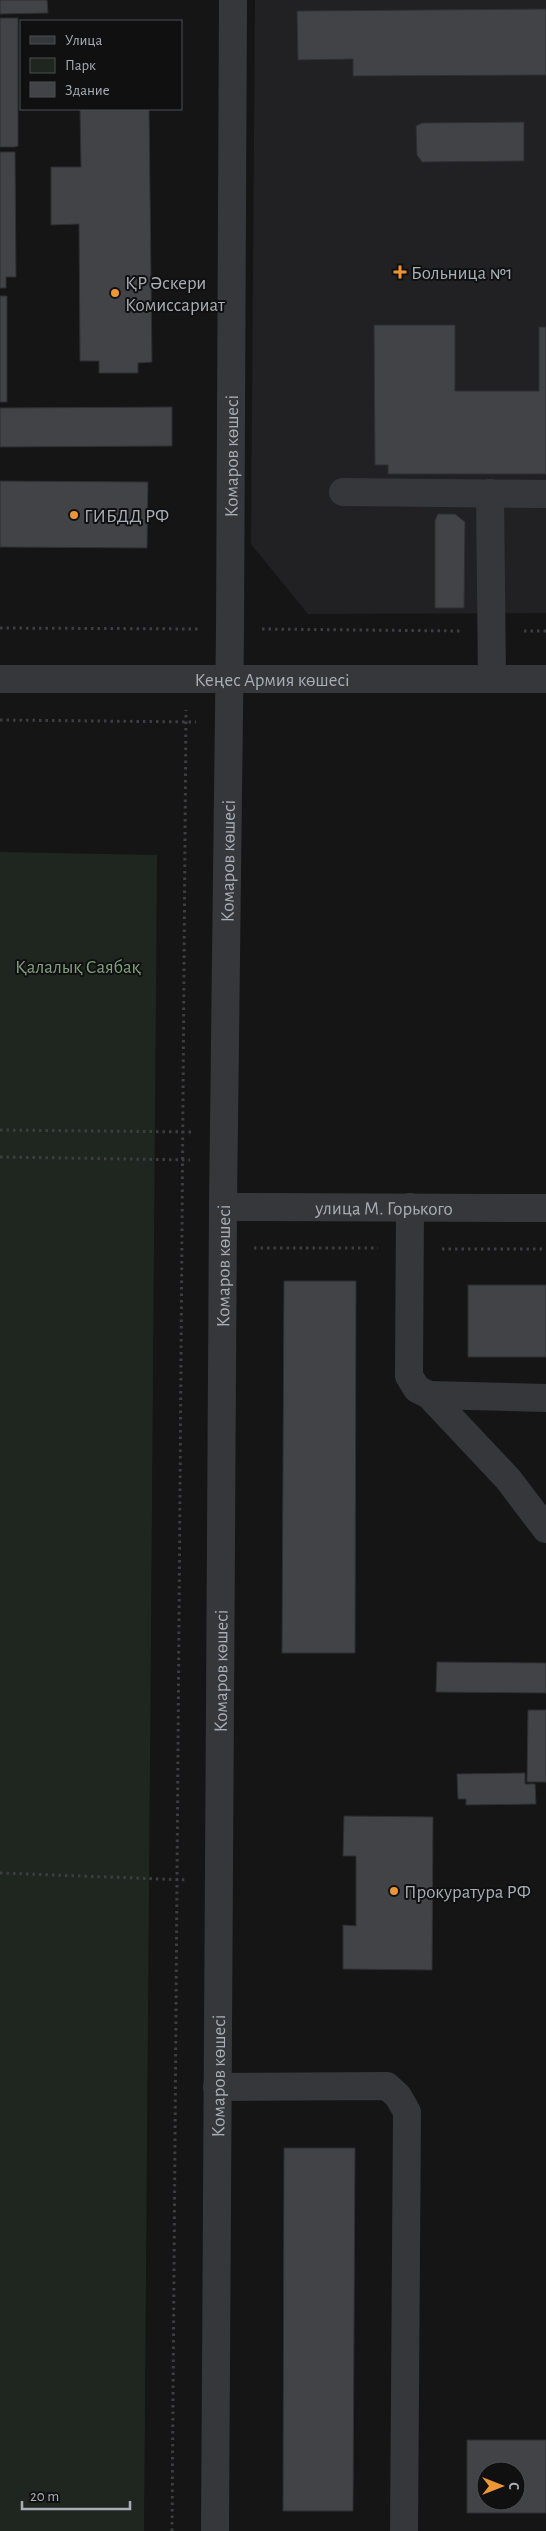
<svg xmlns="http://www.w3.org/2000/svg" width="546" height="2531" font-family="'Alegreya Sans',sans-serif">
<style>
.built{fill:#212123}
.green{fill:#1f261f}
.building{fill:#414346;stroke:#2f2f32;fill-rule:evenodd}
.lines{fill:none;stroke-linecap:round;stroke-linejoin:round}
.path{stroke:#3c3e42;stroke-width:3;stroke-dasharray:2.5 4;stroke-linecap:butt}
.minor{stroke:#36373b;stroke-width:28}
.poi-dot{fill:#ed9636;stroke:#101011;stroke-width:2}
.labels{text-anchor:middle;stroke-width:4;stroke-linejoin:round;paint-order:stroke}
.poi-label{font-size:19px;fill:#a7aeb6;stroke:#101011;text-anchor:start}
.street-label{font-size:19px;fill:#a7aeb6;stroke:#101011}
.park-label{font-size:19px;fill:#81a17e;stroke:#101011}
</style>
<rect width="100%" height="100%" fill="#151516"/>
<path class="built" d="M 255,0 L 546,0 L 546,613 L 308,614 L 251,544 Z"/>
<path class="green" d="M 0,852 L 157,855 L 144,2531 L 0,2531 Z"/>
<path class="building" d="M 0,0 L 47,0 L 48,13 L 0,14 Z
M 546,9 L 546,75 L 353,76 L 353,59 L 298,60 L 297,11 Z
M 0,18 L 18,18 L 18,146 L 15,147 L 0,147 Z
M 80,109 L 149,109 L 152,362 L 138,363 L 138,373 L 99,373 L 99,361 L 80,361 L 79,224 L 51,225 L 51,167 L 81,167 Z
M 524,122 L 524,161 L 422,162 L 417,155 L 416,126 L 422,123 Z
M 0,152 L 15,152 L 16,277 L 6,277 L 6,288 L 0,288 Z
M 0,296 L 7,296 L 7,402 L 0,402 Z
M 374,325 L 455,325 L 455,391 L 539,391 L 539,327 L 546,327 L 546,474 L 388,474 L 388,465 L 375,465 Z
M 172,407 L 172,446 L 0,447 L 0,408 Z
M 0,481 L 148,482 L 147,548 L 0,547 Z
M 438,514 L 455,514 L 465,522 L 464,608 L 435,608 L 435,520 Z
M 284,1281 L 356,1281 L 355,1653 L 282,1653 Z
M 468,1285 L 546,1285 L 546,1357 L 468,1357 Z
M 437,1662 L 546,1663 L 546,1693 L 436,1692 Z
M 528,1710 L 546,1710 L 546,1782 L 527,1782 Z
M 525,1773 L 525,1784 L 535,1784 L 536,1804 L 466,1805 L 466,1799 L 458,1799 L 457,1774 Z
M 344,1816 L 433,1817 L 432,1970 L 343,1969 L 343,1925 L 356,1926 L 356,1856 L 343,1856 Z
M 284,2148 L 355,2148 L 353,2511 L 283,2511 Z
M 467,2440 L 546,2440 L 546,2513 L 467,2513 ZM 486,2471 L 516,2471 L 516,2501 L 486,2501 Z"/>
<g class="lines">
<path class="path" d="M 0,628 L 198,629
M 262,629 L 460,631
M 524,631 L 546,631
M 0,720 L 196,722
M 0,1130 L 192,1132
M 0,1157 L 190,1160
M 254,1248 L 378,1248
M 442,1249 L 546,1249
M 0,1873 L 188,1880
M 172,2531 L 186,710"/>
<g class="minor">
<path d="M 343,492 L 546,494"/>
<path d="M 490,493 L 492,679"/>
<path id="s1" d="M 0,679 L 546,679"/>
<path id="s2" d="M 223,1207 L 546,1208"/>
<path d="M 410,1207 L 409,1376 L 417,1389 L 429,1395 L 508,1479 L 546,1529"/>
<path d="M 429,1395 L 546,1398"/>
<path d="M 217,2087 L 387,2086 L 398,2096 L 407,2112 L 404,2531"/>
<path id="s3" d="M 215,2531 L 223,1207 L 230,629 L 233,0"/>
</g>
</g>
<g class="poi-dot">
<path d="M397.5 264.5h5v5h5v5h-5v5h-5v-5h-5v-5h5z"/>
<circle cx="115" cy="293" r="5"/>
<circle cx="74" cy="515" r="5"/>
<circle cx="394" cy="1891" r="5"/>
</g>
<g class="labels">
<g class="poi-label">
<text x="411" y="279">Больница №1</text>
<text x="125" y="289">ҚР Әскери<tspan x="125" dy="22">Комиссариат</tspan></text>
<text x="84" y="522">ГИБДД РФ</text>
<text x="404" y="1898">Прокуратура РФ</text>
</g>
<g class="street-label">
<text dy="7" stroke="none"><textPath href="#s3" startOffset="2075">Комаров көшесі</textPath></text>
<text dy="7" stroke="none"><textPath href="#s1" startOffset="272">Кеңес Армия көшесі</textPath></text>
<text dy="7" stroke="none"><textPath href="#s3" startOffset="1670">Комаров көшесі</textPath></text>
<text dy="7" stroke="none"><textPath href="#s2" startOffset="161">улица М. Горького</textPath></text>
<text dy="7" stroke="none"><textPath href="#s3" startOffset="1265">Комаров көшесі</textPath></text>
<text dy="7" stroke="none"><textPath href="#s3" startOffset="860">Комаров көшесі</textPath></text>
<text dy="7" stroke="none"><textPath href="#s3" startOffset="455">Комаров көшесі</textPath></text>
</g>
<g class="park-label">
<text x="78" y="973">Қалалық Саябақ</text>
</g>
</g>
<rect x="20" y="20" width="162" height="90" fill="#101011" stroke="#4c4f53"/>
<rect x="30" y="36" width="25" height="8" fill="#36373b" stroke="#4c4f53"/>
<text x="65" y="45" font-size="15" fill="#a7aeb6">Улица</text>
<rect x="30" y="58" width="25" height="15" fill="#1f261f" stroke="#4c4f53"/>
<text x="65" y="70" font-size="15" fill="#a7aeb6">Парк</text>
<rect x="30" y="82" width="25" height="15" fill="#414346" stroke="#4c4f53"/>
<text x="65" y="95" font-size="15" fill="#a7aeb6">Здание</text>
<g transform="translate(501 2486) rotate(90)"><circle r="24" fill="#101011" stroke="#4c4f53"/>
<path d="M0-4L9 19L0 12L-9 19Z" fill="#ed9636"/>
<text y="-8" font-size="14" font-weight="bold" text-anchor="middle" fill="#a7aeb6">С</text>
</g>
<path d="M22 2501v8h108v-8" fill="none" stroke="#a7aeb6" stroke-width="2.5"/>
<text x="30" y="2501" font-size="15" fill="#a7aeb6" stroke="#101011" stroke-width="4" paint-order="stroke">20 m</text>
</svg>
